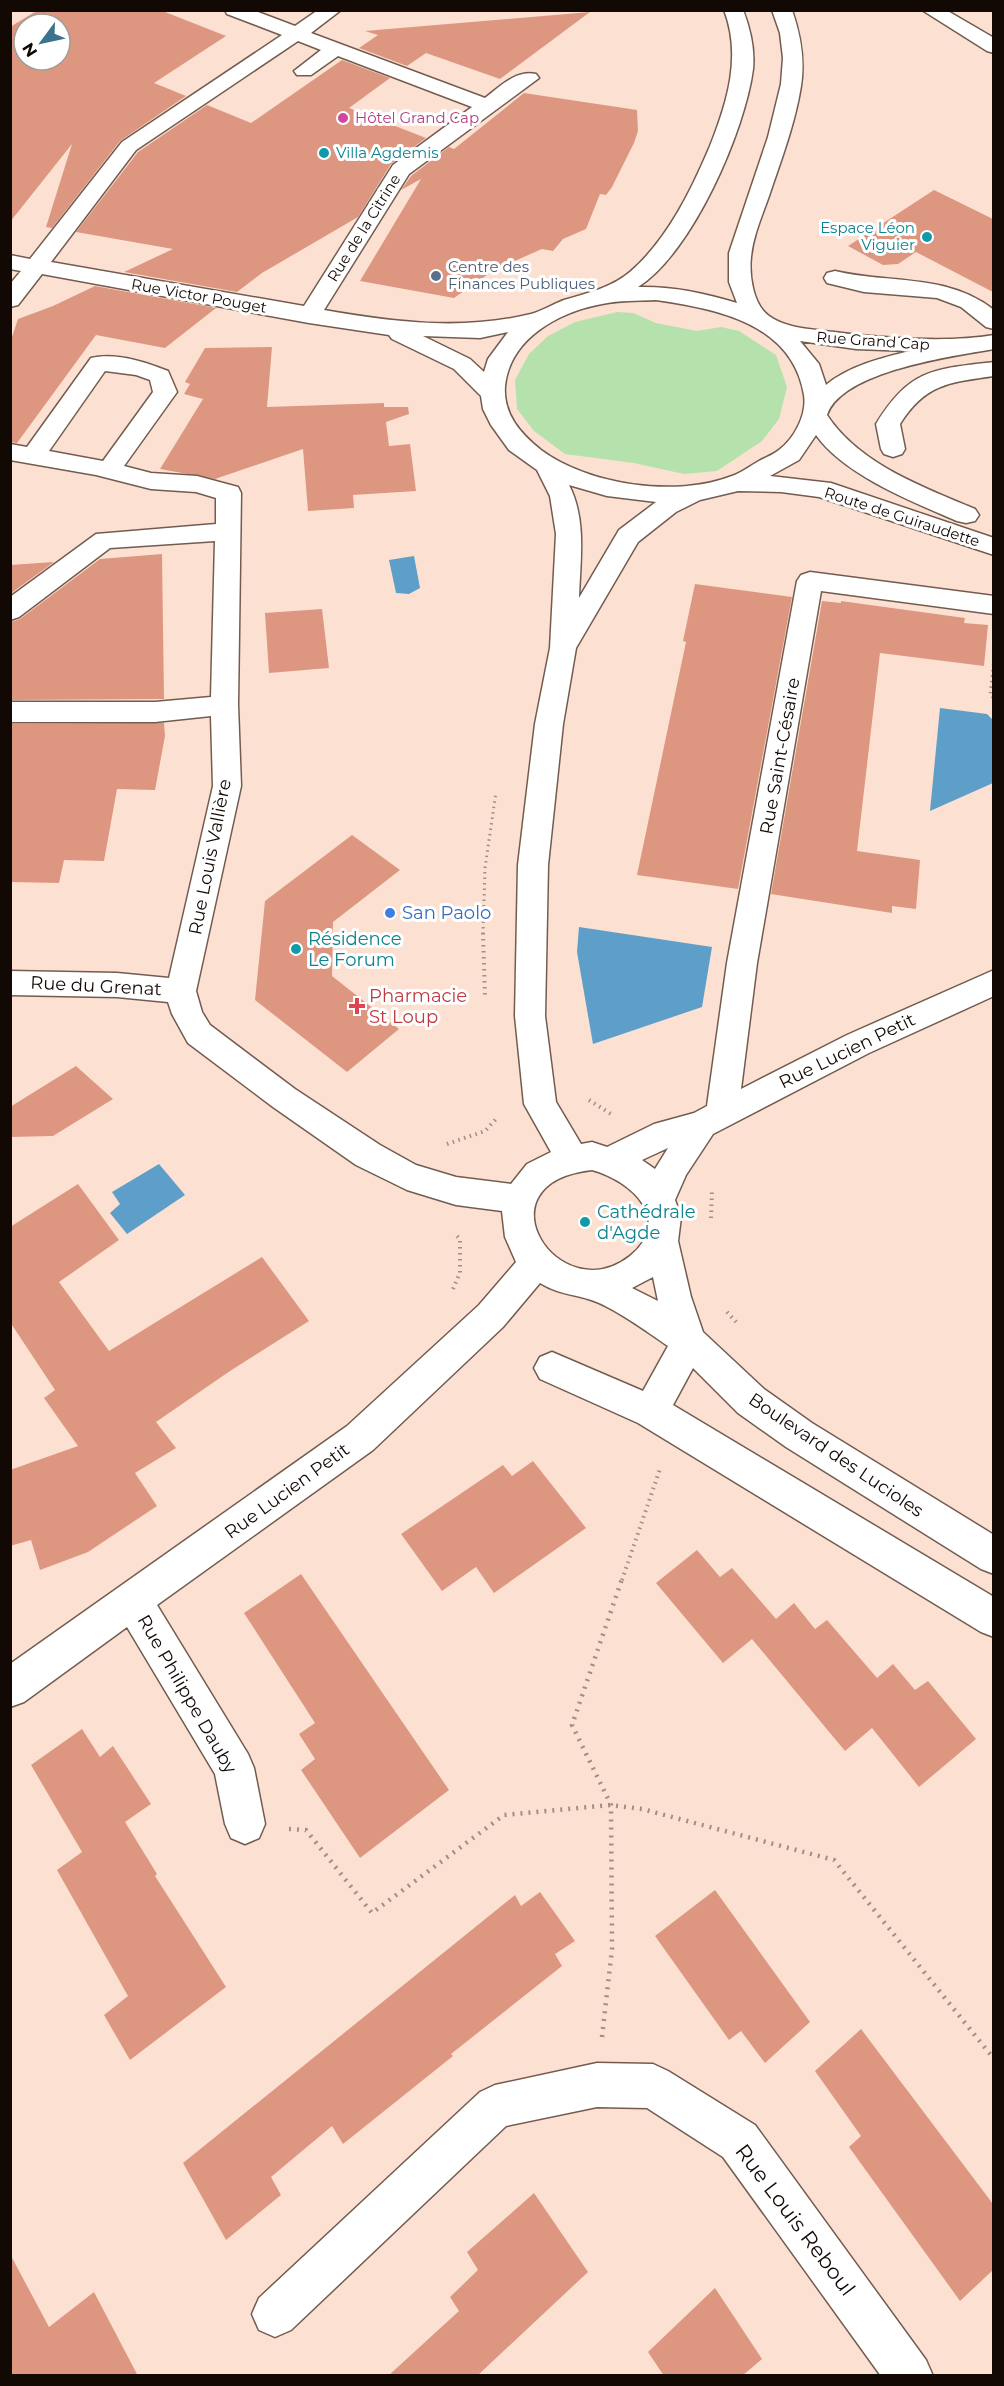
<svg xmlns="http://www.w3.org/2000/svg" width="1004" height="2386" font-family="Montserrat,sans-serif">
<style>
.green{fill:#b4e1ac}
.water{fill:#5d9fc8}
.building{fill:#dd9781;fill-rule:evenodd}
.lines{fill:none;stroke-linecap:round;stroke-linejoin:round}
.minor-casing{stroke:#735c4f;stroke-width:3}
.path-far2{stroke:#a28e83;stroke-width:3;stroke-dasharray:1.5 4;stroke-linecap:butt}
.path-far1{stroke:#a28e83;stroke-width:4;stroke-dasharray:1.5 4.5;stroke-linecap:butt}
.path{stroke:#a28e83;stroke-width:4.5;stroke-dasharray:2 6;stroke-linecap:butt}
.minor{fill:#fff;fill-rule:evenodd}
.hotel-dot{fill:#d1479c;stroke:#fff;stroke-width:2}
.culture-dot{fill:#0f9aa8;stroke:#fff;stroke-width:2}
.service-dot{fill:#5c6f8a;stroke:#fff;stroke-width:2}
.shop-dot{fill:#3f7fe0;stroke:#fff;stroke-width:2}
.health-dot{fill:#e0444e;stroke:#fff;stroke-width:2}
.labels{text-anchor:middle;stroke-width:6;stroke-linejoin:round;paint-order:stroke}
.far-hotel-label{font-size:15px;fill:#b23c85;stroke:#fff;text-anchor:start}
.far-culture-label{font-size:15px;fill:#0d838f;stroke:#fff;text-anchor:start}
.far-street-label{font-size:15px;fill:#120905;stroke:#fff}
.far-service-label{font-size:15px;fill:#4e5e75;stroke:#fff;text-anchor:start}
.street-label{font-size:18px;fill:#120905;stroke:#fff}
.shop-label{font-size:18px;fill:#366cbe;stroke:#fff;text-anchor:start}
.culture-label{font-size:18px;fill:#0d838f;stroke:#fff;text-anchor:start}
.health-label{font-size:18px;fill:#be3a42;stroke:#fff;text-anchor:start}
.near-street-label{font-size:21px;fill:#120905;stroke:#fff}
</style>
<rect width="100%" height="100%" fill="#fce1d2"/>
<path class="green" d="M 617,312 L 633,313 L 656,323 L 697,331 L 721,327 L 739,331 L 776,355 L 787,387 L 779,419 L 762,441 L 717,471 L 684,474 L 634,463 L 565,454 L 534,431 L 517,409 L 515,380 L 529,354 L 548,336 L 575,322 Z"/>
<path class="water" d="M 414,556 L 420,588 L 409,594 L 396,593 L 389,560 Z
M 940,708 L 987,714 L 993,720 L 993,783 L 930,811 Z
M 579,927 L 712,947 L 702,1007 L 593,1044 L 577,952 Z
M 159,1164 L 185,1195 L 127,1234 L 110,1213 L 120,1204 L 112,1192 Z"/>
<path class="building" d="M 38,10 L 160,10 L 226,36 L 154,83 L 186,96 L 120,141 L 52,228 L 46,227 L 72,144 L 10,222 L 10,27 ZM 24,24 L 60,24 L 60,60 L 24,60 Z
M 590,12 L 500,79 L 426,53 L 407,66 L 359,48 L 378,35 L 365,31 Z
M 342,60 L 390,78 L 349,108 L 426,138 L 391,164 L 358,217 L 262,273 L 237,292 L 124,272 L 173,249 L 76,232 L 138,152 L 207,105 L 251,123 Z
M 524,93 L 637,110 L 638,131 L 634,143 L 612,187 L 606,195 L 600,194 L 586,229 L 563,239 L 553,251 L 542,249 L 494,270 L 454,298 L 360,281 L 421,179 L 401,190 L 411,176 L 449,147 L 454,149 Z
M 934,190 L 993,219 L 993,292 L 916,252 L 898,264 L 883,265 L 848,246 Z
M 95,286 L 216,308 L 165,348 L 96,335 L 17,443 L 10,442 L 10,343 L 18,319 L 53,306 Z
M 272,347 L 267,407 L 384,403 L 384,407 L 408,407 L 409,414 L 386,422 L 389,446 L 410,444 L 416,491 L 353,495 L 354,508 L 308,511 L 303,449 L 215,479 L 160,469 L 203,399 L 184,394 L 190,384 L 185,382 L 205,348 Z
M 162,554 L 164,699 L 10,700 L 10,622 L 20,619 L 100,559 Z
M 54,562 L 10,594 L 10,565 Z
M 695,584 L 792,597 L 738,889 L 637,875 L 686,642 L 683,641 Z
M 822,601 L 841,603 L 841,601 L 965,618 L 964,623 L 988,625 L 984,666 L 880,653 L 857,851 L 920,860 L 916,909 L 892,906 L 892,913 L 771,894 Z
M 322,609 L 329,668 L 269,673 L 265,613 Z
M 164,723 L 165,736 L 155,790 L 117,789 L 104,861 L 64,860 L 59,883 L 10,882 L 10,724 Z
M 352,835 L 400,870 L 333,922 L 332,976 L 399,1029 L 347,1072 L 255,1000 L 265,901 Z
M 76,1066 L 113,1099 L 53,1136 L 10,1137 L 10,1107 Z
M 78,1184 L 119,1240 L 59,1282 L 109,1351 L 262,1257 L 309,1321 L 230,1371 L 156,1422 L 176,1448 L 135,1473 L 157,1506 L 88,1552 L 40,1570 L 31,1540 L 10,1546 L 10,1470 L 78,1446 L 44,1398 L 55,1390 L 10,1322 L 10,1227 Z
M 533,1461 L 586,1528 L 494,1593 L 476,1567 L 442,1591 L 401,1534 L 503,1465 L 512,1476 Z
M 697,1550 L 720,1577 L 732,1568 L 776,1619 L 794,1603 L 815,1629 L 827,1620 L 877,1678 L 893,1664 L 915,1690 L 928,1681 L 976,1739 L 919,1787 L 872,1728 L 845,1751 L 752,1639 L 723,1663 L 656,1583 Z
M 301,1574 L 449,1790 L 360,1858 L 301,1770 L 315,1759 L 299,1734 L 315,1723 L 244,1613 Z
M 82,1729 L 100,1757 L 113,1746 L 151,1804 L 125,1822 L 157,1874 L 155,1876 L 226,1987 L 130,2060 L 104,2015 L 128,1996 L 57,1870 L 82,1852 L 31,1765 Z
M 715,1890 L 810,2022 L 765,2063 L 741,2031 L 729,2040 L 655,1936 Z
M 540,1892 L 575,1941 L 555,1954 L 562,1966 L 451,2054 L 453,2056 L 343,2144 L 332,2126 L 271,2177 L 281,2195 L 226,2240 L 183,2163 L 515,1895 L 521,1906 Z
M 861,2029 L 993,2204 L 993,2270 L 960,2301 L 849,2147 L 861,2136 L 815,2071 Z
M 534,2193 L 588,2272 L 477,2376 L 388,2376 L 459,2311 L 450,2297 L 478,2270 L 467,2252 Z
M 10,2254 L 49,2327 L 94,2292 L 138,2376 L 10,2376 Z
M 715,2288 L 762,2359 L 742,2376 L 664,2376 L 648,2352 Z"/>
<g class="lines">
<defs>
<path id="minor" d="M 225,10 L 253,10 L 295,26 L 318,10 L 341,10 L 311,33 L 485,98 C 499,87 517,69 536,74 L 539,78 L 409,174 L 324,310 C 394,322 461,331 531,314 C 542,311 553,304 564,300 C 587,293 611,288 630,272 C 667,240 691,191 710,146 C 727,103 742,56 724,10 L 743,10 C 750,28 755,49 753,69 C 745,131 692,253 638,287 C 671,286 705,293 737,303 L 729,282 L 729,253 L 768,137 L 781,84 L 783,58 L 780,33 L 772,10 L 792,10 C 801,36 805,60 801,86 C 795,124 781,160 769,196 C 762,216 753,236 751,257 C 749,275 753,305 769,316 C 787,329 813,329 834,332 C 879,338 949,343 994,335 L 994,349 C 953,356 842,371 827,415 C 859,464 923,487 975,509 L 979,515 L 975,521 L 966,523 L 957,521 C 913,502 844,475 816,435 L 799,460 L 770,476 L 831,483 L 994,538 L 994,555 L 819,497 L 781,492 L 738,491 L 700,500 L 676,512 L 638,542 L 576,648 L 563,724 L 548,865 L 545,1016 L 556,1102 L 581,1144 L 592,1142 L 607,1147 L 654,1124 L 694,1113 L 707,1106 L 727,963 L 797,581 L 801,575 L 810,572 L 994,596 L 994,614 L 821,591 L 757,963 L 741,1089 L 847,1035 L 994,970 L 994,996 L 869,1053 L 713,1134 L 686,1175 L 675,1200 L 681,1217 L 678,1241 L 691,1297 L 703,1332 L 764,1389 L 812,1423 L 994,1535 L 994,1574 L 981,1569 L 786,1447 L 738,1413 L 693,1368 L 673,1405 L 994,1597 L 994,1637 L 981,1632 L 638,1423 L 540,1379 L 534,1368 L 540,1357 L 552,1352 L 643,1391 L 668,1346 C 649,1333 609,1304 588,1299 C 571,1294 556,1293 540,1283 L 503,1327 L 373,1450 L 157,1605 L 248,1754 L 254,1768 L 265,1824 L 259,1838 L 245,1844 L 231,1838 L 225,1824 L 215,1774 L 127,1627 L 24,1702 L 10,1707 L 10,1664 L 347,1426 L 479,1305 L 516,1262 L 505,1237 L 502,1211 L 456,1205 L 407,1190 L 356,1165 L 273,1107 L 188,1043 L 172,1014 L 168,1002 L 117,997 L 10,995 L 10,971 L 117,973 L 169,978 L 213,786 L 211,716 L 155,722 L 10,722 L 10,702 L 155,702 L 211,697 L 215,541 L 110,548 L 19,617 L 10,620 L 10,597 L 96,534 L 216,524 L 216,498 L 196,492 L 151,489 L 96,475 L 10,460 L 10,444 L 27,447 L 91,358 C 115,352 146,362 168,371 L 177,392 L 124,466 L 151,473 L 197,476 L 238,487 L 241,493 L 238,705 L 241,786 L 196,991 L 202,1012 L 210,1025 L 295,1089 L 380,1145 L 416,1165 L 456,1177 L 511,1184 L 527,1164 L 551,1152 L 524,1104 L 515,1016 L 518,865 L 535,724 L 550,648 L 556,534 L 550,496 L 537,470 L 509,450 L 491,425 L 483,409 L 481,396 L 454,369 L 392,339 L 389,335 L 309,323 L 42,274 L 18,305 L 10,307 L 10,284 L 21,271 L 10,269 L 10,255 L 30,259 L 122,142 L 282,35 L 227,14 ZM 298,41 L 321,50 L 294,71 L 297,75 L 311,75 L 338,56 L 472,107 L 393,165 L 304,306 L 51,262 L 136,150 ZM 656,300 C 717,309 792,323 804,395 C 807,414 795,438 779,450 C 773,455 766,457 759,461 C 750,466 741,473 732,476 C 676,498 588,485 541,450 C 520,433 503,414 505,386 C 510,338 559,312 602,304 C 620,300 638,301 656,300 ZM 508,332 L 488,359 L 484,372 L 470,359 L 423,336 L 480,338 ZM 800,341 L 856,349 L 910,351 C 881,358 849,366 826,385 L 819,364 ZM 105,371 L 136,375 L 150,380 L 153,392 L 103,461 L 49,451 ZM 569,485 L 607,496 L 656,502 L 619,530 L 579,598 C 580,561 587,520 569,485 ZM 668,1148 L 655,1169 L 642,1160 ZM 592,1170 C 632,1181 674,1220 630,1256 C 559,1312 475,1183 592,1170 ZM 653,1277 L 658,1301 L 632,1288 Z
M 922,10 L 946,10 L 994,38 L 994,53 L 987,51 Z
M 835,271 C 890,284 947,273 994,310 L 994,329 L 986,327 L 961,307 L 937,298 L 864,292 L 827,283 L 824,278 L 827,273 Z
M 994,362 L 994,376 C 950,382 925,384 900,424 L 905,449 L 902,454 L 893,457 L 884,454 L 881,449 L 876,424 C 910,369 933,369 994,362 Z
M 597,2063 L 653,2064 L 668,2071 L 755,2125 L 926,2360 L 933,2376 L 881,2376 L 723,2157 L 647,2108 L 597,2107 L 506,2126 L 291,2330 L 275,2337 L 259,2330 L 252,2314 L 259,2298 L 480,2092 L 495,2085 Z"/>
</defs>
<use href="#minor" class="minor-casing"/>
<path class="path-far2" d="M 994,659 L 990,695 L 994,698
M 483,934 L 485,868 L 496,792"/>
<path class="path-far1" d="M 483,933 L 485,996
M 589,1100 L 611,1114
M 447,1144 L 485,1131 L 498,1117
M 711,1218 L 712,1190
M 453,1289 L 460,1273 L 460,1239 L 455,1234
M 727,1312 L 738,1324
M 622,1580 L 660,1469"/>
<path class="path" d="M 289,1829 L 306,1830 L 372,1913 L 504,1815 L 611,1805 L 642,1809 L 834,1860 L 994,2059
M 602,2037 L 612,1949 L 611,1805 L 572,1725 L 622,1579"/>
<use href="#minor" class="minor"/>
</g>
<circle class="hotel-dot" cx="343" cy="118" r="6"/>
<g class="culture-dot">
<circle cx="324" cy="153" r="6"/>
<circle cx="927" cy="237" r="6"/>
<circle cx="296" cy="949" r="6"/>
<circle cx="585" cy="1222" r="6"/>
</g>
<circle class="service-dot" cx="436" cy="276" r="6"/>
<circle class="shop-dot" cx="390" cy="913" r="6"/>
<path class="health-dot" d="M354 997h6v6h6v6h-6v6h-6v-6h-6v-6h6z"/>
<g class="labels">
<g class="far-hotel-label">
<text x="355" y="123">Hôtel Grand Cap</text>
</g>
<g class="far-culture-label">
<text x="336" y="158">Villa Agdemis</text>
<text x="915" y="233" text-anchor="end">Espace Léon<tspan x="915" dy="17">Viguier</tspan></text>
</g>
<g class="far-street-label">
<text transform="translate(364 228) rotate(-58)" y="5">Rue de la Citrine</text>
<text transform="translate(199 296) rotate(10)" y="5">Rue Victor Pouget</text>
<text transform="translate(873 341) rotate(4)" y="5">Rue Grand Cap</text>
<text transform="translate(902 517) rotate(18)" y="5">Route de Guiraudette</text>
</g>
<g class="far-service-label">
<text x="448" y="272">Centre des<tspan x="448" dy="17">Finances Publiques</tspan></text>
</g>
<g class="street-label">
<text transform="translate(780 756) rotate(-80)" y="6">Rue Saint-Césaire</text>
<text transform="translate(210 857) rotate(-79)" y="6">Rue Louis Vallière</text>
<text transform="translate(96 986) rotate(3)" y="6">Rue du Grenat</text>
<text transform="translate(847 1051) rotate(-26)" y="6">Rue Lucien Petit</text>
<text transform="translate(836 1455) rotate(34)" y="6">Boulevard des Lucioles</text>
<text transform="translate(287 1491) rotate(-36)" y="6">Rue Lucien Petit</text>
<text transform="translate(187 1694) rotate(60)" y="6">Rue Philippe Dauby</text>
</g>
<g class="shop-label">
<text x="402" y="919">San Paolo</text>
</g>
<g class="culture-label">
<text x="308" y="945">Résidence<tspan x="308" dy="21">Le Forum</tspan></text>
<text x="597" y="1218">Cathédrale<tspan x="597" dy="21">d'Agde</tspan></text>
</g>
<g class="health-label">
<text x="369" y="1002">Pharmacie<tspan x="369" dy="21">St Loup</tspan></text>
</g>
<g class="near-street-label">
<text transform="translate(795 2220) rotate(53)" y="7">Rue Louis Reboul</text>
</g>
</g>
<rect width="1004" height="2386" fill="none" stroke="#120905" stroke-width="24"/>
<g transform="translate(42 42) rotate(237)"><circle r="28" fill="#ffffff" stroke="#a09d9b" stroke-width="1.5"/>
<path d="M0-4.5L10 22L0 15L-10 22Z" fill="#3b738d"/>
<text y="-9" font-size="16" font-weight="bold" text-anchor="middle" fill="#120905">N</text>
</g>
</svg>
